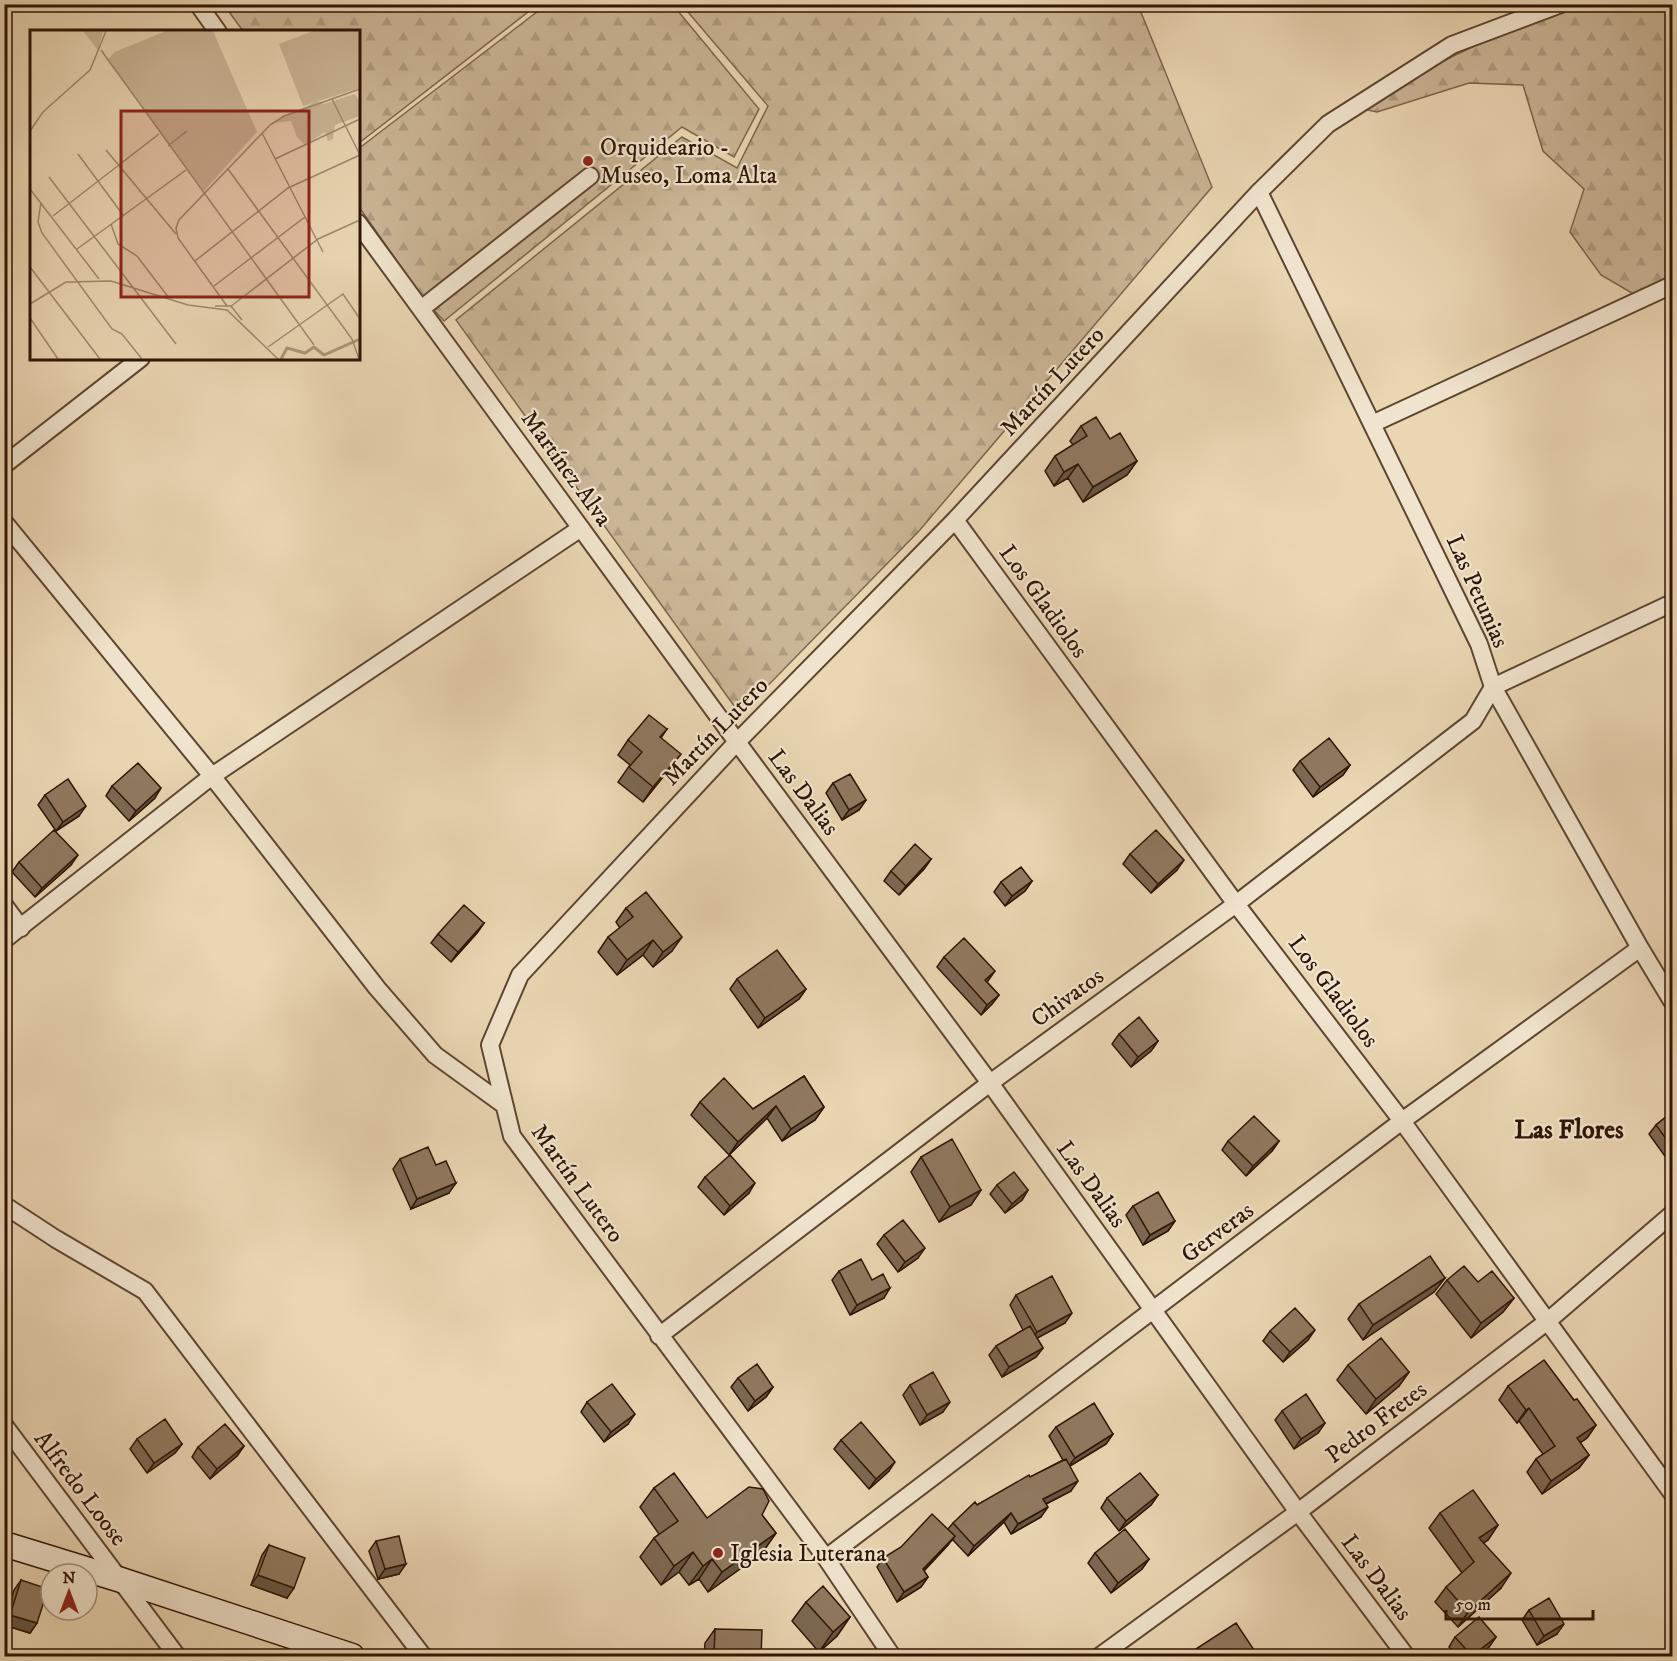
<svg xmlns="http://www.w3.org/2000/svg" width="1677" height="1661" font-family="'IM FELL DW Pica',serif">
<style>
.forest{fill:url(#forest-firs);stroke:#7c654e;stroke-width:1.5}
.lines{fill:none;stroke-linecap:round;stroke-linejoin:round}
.minor-casing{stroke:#5e4531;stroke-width:20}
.secondary-casing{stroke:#2f1506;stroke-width:27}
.minor{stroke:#f1e4ce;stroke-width:16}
.secondary{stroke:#f1e4ce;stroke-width:24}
.wall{fill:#7c6853;stroke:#2f1506;stroke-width:1.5}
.shaded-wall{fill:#655543;stroke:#2f1506;stroke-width:1.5}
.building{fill:#907960;stroke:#2f1506;stroke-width:1.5}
.poi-dot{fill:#8f2418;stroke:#f1e4ce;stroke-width:2}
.labels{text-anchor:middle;stroke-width:4.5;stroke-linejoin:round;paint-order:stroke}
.poi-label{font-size:24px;fill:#2f1506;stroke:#f1e4ce;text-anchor:start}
.street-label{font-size:24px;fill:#2f1506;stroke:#f1e4ce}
.neighbourhood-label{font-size:26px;font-weight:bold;fill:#2f1506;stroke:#f1e4ce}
.inset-river{fill:none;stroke:#aa9478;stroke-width:3}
.inset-road{fill:none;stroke:#9f896e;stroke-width:1.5}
.view{fill:#8f2418;fill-opacity:0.15;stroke:#8f2418;stroke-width:3}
.inset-edge{fill:none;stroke:#2f1506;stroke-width:3}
</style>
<defs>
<pattern id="forest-firs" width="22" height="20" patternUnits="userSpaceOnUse" patternTransform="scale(1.5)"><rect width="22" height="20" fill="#cab596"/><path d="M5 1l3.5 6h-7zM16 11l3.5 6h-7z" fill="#ae9b80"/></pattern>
</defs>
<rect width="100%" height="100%" fill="#ead6b3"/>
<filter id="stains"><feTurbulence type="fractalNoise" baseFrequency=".00333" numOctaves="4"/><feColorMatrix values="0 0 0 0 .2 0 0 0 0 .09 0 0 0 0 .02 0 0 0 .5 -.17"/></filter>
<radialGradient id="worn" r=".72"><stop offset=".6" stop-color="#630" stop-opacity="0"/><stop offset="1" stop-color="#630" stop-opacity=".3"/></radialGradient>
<path class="forest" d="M 224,5 L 537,5 L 359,143 L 358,32 L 243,31 Z
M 546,5 L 673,5 L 759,109 L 734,157 L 682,127 L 444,321 L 423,298 L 359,207 L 358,149 Z
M 682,5 L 1138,5 L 1212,187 L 919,531 L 740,714 L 456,320 L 682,137 L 737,168 L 768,106 Z
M 1559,5 L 1672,5 L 1672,282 L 1644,300 L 1601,275 L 1570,232 L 1584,189 L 1543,151 L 1523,85 L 1469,83 L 1377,112 L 1350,106 Z"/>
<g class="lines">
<defs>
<path id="minor" d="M 198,4 L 218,32
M 1259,192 L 1479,644 L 1493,687 L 1640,948 L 1672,1001
M 358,223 L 737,742 L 990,1083 L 1298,1512 L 1406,1656
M 421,309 L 590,176
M 1372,424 L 1672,285
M 4,465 L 141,358
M 955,520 L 1236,904 L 1402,1121 L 1672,1493
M 4,522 L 212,776 L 377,988 L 435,1055 L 504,1105
M 1493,687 L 1672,603
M 4,905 L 21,928
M 4,940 L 212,776 L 581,528
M 4,1205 L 56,1239 L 145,1291 L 423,1656
M 659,1336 L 990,1083 L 1236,904 L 1473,721 L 1493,687
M 4,1425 L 177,1656
M 826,1558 L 1402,1121 L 1640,948
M 892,1656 L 826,1558 L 512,1136 L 490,1045 L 520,975 L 737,742 L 955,520 L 1259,192 L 1328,124 L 1452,45 L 1561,4
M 1100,1656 L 1298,1512 L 1549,1320 L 1672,1214"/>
<path id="secondary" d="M 4,1544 L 118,1579 L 352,1656"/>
</defs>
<use href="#minor" class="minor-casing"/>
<use href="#secondary" class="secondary-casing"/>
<use href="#minor" class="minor"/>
<use href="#secondary" class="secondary"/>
</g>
<path class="wall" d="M 1081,426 L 1110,439 L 1137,461 L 1127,475 L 1083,502 L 1068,478 L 1054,486 L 1045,471 L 1055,456 L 1073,445 L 1070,441 Z
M 667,729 L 661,738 L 670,768 L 643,802 L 618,782 L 630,765 L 618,755 L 628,740 Z
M 1300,761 L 1350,765 L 1343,775 L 1313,797 L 1293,770 Z
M 833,783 L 866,800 L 859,810 L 842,820 L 826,793 Z
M 112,786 L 155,798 L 129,821 L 106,796 Z
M 45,795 L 79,816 L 56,831 L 38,805 Z
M 1130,854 L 1177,870 L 1151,893 L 1123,864 Z
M 931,859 L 924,869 L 899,895 L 884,881 L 891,871 Z
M 19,862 L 71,865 L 35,897 L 12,872 Z
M 1032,881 L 1025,891 L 1005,906 L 994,892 L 1001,882 Z
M 626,908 L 672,951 L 653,967 L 643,955 L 617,975 L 598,952 L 608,937 L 620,928 L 616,922 Z
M 484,923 L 477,933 L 451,962 L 431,943 L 438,934 Z
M 944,957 L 987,982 L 999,995 L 992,1004 L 981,1015 L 937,967 Z
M 737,979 L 806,989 L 799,999 L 758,1028 L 730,989 Z
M 1119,1034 L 1158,1041 L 1151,1051 L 1131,1067 L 1112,1044 Z
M 804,1076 L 824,1107 L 815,1120 L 782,1141 L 767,1118 L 729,1155 L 691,1115 L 700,1102 L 753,1109 Z
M 1672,1112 L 1672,1166 L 1649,1134 L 1656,1125 Z
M 1228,1141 L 1279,1141 L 1272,1151 L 1246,1176 L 1222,1150 Z
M 921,1157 L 981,1190 L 971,1205 L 939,1222 L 911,1172 Z
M 400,1159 L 436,1165 L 449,1193 L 411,1209 L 393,1169 Z
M 705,1177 L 749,1193 L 724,1215 L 698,1187 Z
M 997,1185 L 1028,1190 L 1022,1200 L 1005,1213 L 990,1194 Z
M 1133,1206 L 1175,1221 L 1168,1231 L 1143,1245 L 1126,1215 Z
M 884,1235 L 918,1258 L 898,1272 L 877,1244 Z
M 839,1271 L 872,1280 L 884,1298 L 850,1315 L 832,1280 Z
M 1445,1278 L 1434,1292 L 1363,1340 L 1348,1319 L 1359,1304 Z
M 1447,1280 L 1478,1282 L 1514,1298 L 1503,1312 L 1471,1338 L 1436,1294 Z
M 1016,1295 L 1065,1323 L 1037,1338 L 1043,1348 L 1036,1357 L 1002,1377 L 989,1355 L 996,1346 L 1023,1330 L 1010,1305 Z
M 1270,1331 L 1308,1340 L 1283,1362 L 1263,1341 Z
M 1348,1365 L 1409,1372 L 1399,1386 L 1366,1414 L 1337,1380 Z
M 738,1378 L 773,1387 L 766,1397 L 748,1411 L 731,1387 Z
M 910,1385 L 943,1412 L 920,1425 L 903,1395 Z
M 1508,1386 L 1574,1400 L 1596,1425 L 1587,1438 L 1580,1443 L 1589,1455 L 1579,1468 L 1542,1494 L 1527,1472 L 1536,1459 L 1543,1454 L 1519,1421 L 1517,1423 L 1499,1400 Z
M 587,1402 L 628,1424 L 604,1442 L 581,1412 Z
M 1282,1411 L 1325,1423 L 1318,1433 L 1294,1449 L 1275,1420 Z
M 1056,1427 L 1113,1434 L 1106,1444 L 1070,1466 L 1071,1491 L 1046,1504 L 1041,1517 L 1011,1534 L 1004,1522 L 968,1556 L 952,1539 L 948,1545 L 924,1571 L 928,1577 L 921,1587 L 897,1602 L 877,1567 L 883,1558 L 948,1529 L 953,1523 L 977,1505 L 1063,1460 L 1049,1436 Z
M 137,1439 L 182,1444 L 175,1453 L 147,1473 L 130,1449 Z
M 841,1440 L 889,1471 L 869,1489 L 834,1449 Z
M 244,1446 L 237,1456 L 210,1479 L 192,1457 L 198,1447 Z
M 654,1488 L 707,1518 L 762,1515 L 776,1533 L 762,1553 L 708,1592 L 699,1579 L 689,1585 L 679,1572 L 661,1585 L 640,1557 L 654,1538 L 659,1534 L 640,1507 Z
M 1158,1495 L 1151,1505 L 1119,1531 L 1101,1508 L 1107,1498 Z
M 1440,1513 L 1498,1525 L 1488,1540 L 1483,1543 L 1501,1588 L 1458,1627 L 1435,1602 L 1446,1587 L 1462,1573 L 1429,1528 Z
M 376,1541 L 399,1574 L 378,1579 L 369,1551 Z
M 269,1545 L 287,1598 L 251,1585 L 262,1555 Z
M 1095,1553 L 1149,1559 L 1142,1569 L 1111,1593 L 1088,1563 Z
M 21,1580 L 37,1623 L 30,1633 L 4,1625 L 4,1620 L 14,1590 Z
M 806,1602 L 850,1617 L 837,1636 L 819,1652 L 792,1621 Z
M 1529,1610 L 1557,1634 L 1537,1645 L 1522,1620 Z
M 715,1629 L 761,1656 L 704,1656 L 705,1643 Z
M 1455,1637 L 1496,1637 L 1489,1647 L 1477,1656 L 1457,1656 L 1449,1647 Z"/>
<path class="shaded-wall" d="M 1137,461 L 1127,475 L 1083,502 L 1093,487 Z
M 1078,464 L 1068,478 L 1054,486 L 1064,472 Z
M 681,754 L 670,768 L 643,802 L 653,787 Z
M 1350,765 L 1343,775 L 1313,797 L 1320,787 Z
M 161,788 L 155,798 L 129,821 L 136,811 Z
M 866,800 L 859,810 L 842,820 L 849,810 Z
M 86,806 L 79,816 L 56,831 L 63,822 Z
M 78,855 L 71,865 L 35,897 L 42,888 Z
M 931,859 L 924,869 L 899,895 L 906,886 Z
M 1184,860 L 1177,870 L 1151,893 L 1158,884 Z
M 1032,881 L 1025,891 L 1005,906 L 1012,896 Z
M 484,923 L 477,933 L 451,962 L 458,952 Z
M 682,937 L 672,951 L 653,967 L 663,952 Z
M 653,940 L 643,955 L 617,975 L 627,960 Z
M 995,971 L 988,981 L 978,990 L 985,980 Z
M 806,989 L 799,999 L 758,1028 L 765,1018 Z
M 999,995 L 992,1004 L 981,1015 L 987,1005 Z
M 1158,1041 L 1151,1051 L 1131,1067 L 1138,1057 Z
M 776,1106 L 767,1118 L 729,1155 L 738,1142 Z
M 824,1107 L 815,1120 L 782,1141 L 791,1129 Z
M 1279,1141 L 1272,1151 L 1246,1176 L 1253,1166 Z
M 456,1183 L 449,1193 L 411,1209 L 417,1199 Z
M 755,1183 L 749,1193 L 724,1215 L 730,1206 Z
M 981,1190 L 971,1205 L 939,1222 L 950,1207 Z
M 1028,1190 L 1022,1200 L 1005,1213 L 1012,1204 Z
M 1175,1221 L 1168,1231 L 1143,1245 L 1150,1235 Z
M 925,1248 L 918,1258 L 898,1272 L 905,1262 Z
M 1445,1278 L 1434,1292 L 1363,1340 L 1373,1325 Z
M 890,1288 L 884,1298 L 850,1315 L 857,1305 Z
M 1514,1298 L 1503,1312 L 1471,1338 L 1481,1323 Z
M 1072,1313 L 1065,1323 L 1030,1342 L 1037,1332 Z
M 1315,1330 L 1308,1340 L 1283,1362 L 1290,1352 Z
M 1043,1348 L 1036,1357 L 1002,1377 L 1009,1367 Z
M 1409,1372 L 1399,1386 L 1366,1414 L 1376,1399 Z
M 773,1387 L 766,1397 L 748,1411 L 755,1401 Z
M 950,1402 L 943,1412 L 920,1425 L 927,1415 Z
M 1529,1408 L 1519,1421 L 1517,1423 L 1526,1410 Z
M 635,1414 L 628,1424 L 604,1442 L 611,1432 Z
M 1325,1423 L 1318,1433 L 1294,1449 L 1301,1439 Z
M 1596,1425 L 1587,1438 L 1568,1451 L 1577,1438 Z
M 1113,1434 L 1106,1444 L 1068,1467 L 1075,1458 Z
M 182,1444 L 175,1453 L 147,1473 L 154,1463 Z
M 244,1446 L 237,1456 L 210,1479 L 217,1469 Z
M 1589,1455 L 1579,1468 L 1542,1494 L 1551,1481 Z
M 895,1462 L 889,1471 L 869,1489 L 876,1479 Z
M 1078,1481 L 1071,1491 L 1036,1509 L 1043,1499 Z
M 1158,1495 L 1151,1505 L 1119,1531 L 1126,1521 Z
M 1048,1507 L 1041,1517 L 1011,1534 L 1018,1524 Z
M 1011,1513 L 1004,1522 L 968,1556 L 974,1546 Z
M 1498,1525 L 1488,1540 L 1468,1553 L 1479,1538 Z
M 776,1533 L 762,1553 L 708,1592 L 722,1572 Z
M 955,1536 L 948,1545 L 916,1579 L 923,1569 Z
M 693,1552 L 679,1572 L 661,1585 L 674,1566 Z
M 712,1559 L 699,1579 L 689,1585 L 703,1566 Z
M 1149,1559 L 1142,1569 L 1111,1593 L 1118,1583 Z
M 406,1564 L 399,1574 L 378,1579 L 385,1569 Z
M 1511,1573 L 1501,1588 L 1458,1627 L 1468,1612 Z
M 258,1575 L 294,1588 L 287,1598 L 251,1585 Z
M 928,1577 L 921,1587 L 897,1602 L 904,1592 Z
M 10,1615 L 37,1623 L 30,1633 L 4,1625 L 4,1622 Z
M 850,1617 L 837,1636 L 819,1652 L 833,1632 Z
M 1564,1624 L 1557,1634 L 1537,1645 L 1544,1636 Z
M 1496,1637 L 1489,1647 L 1477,1656 L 1472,1656 Z
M 1254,1650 L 1249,1656 L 1244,1656 Z"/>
<path class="building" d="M 1096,417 L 1110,439 L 1120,433 L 1137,461 L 1093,487 L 1078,464 L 1064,472 L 1055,456 L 1087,436 L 1081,426 Z
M 649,715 L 667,729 L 660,737 L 681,754 L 653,787 L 629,767 L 642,752 L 628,740 Z
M 1329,738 L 1350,765 L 1320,787 L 1300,761 Z
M 138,763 L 161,788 L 136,811 L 112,786 Z
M 850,774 L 866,800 L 849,810 L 833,783 Z
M 68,779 L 86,806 L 63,822 L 45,795 Z
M 54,830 L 78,855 L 42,888 L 19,862 Z
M 1156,830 L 1184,860 L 1158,884 L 1130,854 Z
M 915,844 L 931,859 L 906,886 L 891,871 Z
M 1021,867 L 1032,881 L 1012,896 L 1001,882 Z
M 646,892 L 682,937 L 663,952 L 653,940 L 627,960 L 608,937 L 633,917 L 626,908 Z
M 464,905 L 484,923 L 458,952 L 438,934 Z
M 964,938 L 995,971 L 985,980 L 999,995 L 987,1005 L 944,957 Z
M 777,950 L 806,989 L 765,1018 L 737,979 Z
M 1139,1017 L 1158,1041 L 1138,1057 L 1119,1034 Z
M 804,1076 L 824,1107 L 791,1129 L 776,1106 L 738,1142 L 700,1102 L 724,1078 L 753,1109 Z
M 1672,1112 L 1672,1147 L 1656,1125 Z
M 1254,1116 L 1279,1141 L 1253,1166 L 1228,1141 Z
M 952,1139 L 981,1190 L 950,1207 L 921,1157 Z
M 428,1147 L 436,1165 L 446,1161 L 456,1183 L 417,1199 L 400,1159 Z
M 730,1155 L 755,1183 L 730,1206 L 705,1177 Z
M 1014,1172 L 1028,1190 L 1012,1204 L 997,1185 Z
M 1158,1192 L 1175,1221 L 1150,1235 L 1133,1206 Z
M 903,1220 L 925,1248 L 905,1262 L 884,1235 Z
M 1430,1256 L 1445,1278 L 1373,1325 L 1359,1304 Z
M 861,1259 L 872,1280 L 883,1274 L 890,1288 L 857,1305 L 839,1271 Z
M 1464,1266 L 1478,1282 L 1492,1271 L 1514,1298 L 1481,1323 L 1447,1280 Z
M 1052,1276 L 1072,1313 L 1037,1332 L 1016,1295 Z
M 1295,1308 L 1315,1330 L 1290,1352 L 1270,1331 Z
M 1030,1326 L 1043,1348 L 1009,1367 L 996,1346 Z
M 1381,1338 L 1409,1372 L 1376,1399 L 1348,1365 Z
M 1544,1360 L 1574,1400 L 1577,1399 L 1596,1425 L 1577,1438 L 1589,1455 L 1551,1481 L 1536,1459 L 1555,1446 L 1529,1408 L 1526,1410 L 1508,1386 Z
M 757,1364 L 773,1387 L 755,1401 L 738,1378 Z
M 933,1372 L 950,1402 L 927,1415 L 910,1385 Z
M 612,1384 L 635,1414 L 611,1432 L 587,1402 Z
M 1306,1394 L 1325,1423 L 1301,1439 L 1282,1411 Z
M 1094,1403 L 1113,1434 L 1075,1458 L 1056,1427 Z
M 165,1419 L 182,1444 L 154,1463 L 137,1439 Z
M 861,1422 L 895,1462 L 876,1479 L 841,1440 Z
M 225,1424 L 244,1446 L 217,1469 L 198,1447 Z
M 1066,1459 L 1078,1481 L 1043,1499 L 1048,1507 L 1018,1524 L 1011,1513 L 974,1546 L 953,1523 L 975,1502 L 977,1505 L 1029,1475 L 1030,1477 Z
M 674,1473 L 707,1518 L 749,1487 L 763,1489 L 769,1501 L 762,1515 L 776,1533 L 722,1572 L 712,1559 L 703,1566 L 693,1552 L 674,1566 L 654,1538 L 678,1521 L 654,1488 Z
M 1140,1473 L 1158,1495 L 1126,1521 L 1107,1498 Z
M 1473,1490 L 1498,1525 L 1479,1538 L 1511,1573 L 1468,1612 L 1446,1587 L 1474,1562 L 1440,1513 Z
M 932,1514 L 955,1536 L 923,1569 L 928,1577 L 904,1592 L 883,1558 L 901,1547 Z
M 1125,1529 L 1149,1559 L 1118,1583 L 1095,1553 Z
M 399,1536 L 406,1564 L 385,1569 L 376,1541 Z
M 269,1545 L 305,1558 L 294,1588 L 258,1575 Z
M 21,1580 L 48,1589 L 37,1623 L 10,1615 Z
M 823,1586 L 850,1617 L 833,1632 L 806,1602 Z
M 1549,1598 L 1564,1624 L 1544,1636 L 1529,1610 Z
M 1479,1617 L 1496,1637 L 1472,1656 L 1455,1637 Z
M 1236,1623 L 1254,1650 L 1244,1656 L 1185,1656 Z
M 715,1629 L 762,1630 L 761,1656 L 714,1656 Z"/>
<g class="poi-dot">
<circle cx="588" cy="161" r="6"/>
<circle cx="718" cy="1553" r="6"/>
</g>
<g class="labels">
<g class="poi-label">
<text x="600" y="155">Orquideario -<tspan x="600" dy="28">Museo, Loma Alta</tspan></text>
<text x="730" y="1561">Iglesia Luterana</text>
</g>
<g class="street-label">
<text transform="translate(1052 381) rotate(-47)" y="8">Martín Lutero</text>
<text transform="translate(567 468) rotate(54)" y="8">Martínez Alva</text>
<text transform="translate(1478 591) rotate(66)" y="8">Las Petunias</text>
<text transform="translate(1044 601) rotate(54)" y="8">Los Gladiolos</text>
<text transform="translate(715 731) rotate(-46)" y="8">Martín Lutero</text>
<text transform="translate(804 792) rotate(53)" y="8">Las Dalias</text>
<text transform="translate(1334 991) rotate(53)" y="8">Los Gladiolos</text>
<text transform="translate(1067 997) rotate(-36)" y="8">Chivatos</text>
<text transform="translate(578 1183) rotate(54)" y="8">Martín Lutero</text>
<text transform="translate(1092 1184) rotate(54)" y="8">Las Dalias</text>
<text transform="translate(1217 1232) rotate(-37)" y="8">Gerveras</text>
<text transform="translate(1376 1422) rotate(-37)" y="8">Pedro Fretes</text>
<text transform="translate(81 1488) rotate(53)" y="8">Alfredo Loose</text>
<text transform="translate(1377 1577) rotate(53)" y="8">Las Dalias</text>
</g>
<g class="neighbourhood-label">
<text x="1569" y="1138">Las Flores</text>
</g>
</g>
<g transform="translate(30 30)">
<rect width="330" height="330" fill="#ead6b3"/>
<path d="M 53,1 L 73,1 L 68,20 ZM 136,1 L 183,1 L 227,102 L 174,161 L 77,30 L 85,22 ZM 325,64 L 330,72 L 330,86 L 305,95 L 303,109 L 298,111 L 295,102 L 275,115 L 267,107 L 261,91 L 242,93 L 287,71 L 294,74 Z" fill="#cab596"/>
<path d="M 283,1 L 330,1 L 330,58 L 273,76 L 249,14 Z" fill="#cab596"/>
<path class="inset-river" d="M 251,329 L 257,318 L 275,323 L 284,317 L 294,325 L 330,309"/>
<path class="inset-road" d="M 71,20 L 284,315M 302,69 L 330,125M 0,101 L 13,82 L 60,40 L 76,1M 232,103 L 293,222M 138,116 L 157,101M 76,120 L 146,204M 48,124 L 93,185M 245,129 L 330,89M 198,139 L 322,309 L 329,329M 19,147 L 146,314M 0,159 L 69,249M 11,172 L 8,192 L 12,203 L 82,299 L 92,304 L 112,329M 23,186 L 129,104M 81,194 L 88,214 L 107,226 L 139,268M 47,219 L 156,140M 165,231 L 258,158 L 330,125M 0,237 L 70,329M 184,256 L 275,187M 0,274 L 36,252 L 81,251 L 158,275 L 197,280 L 248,329M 185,276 L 201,276 L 212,290M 197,276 L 148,208 L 146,198 L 149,190 L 240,95 L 254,86 L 330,59M 200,277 L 288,209 L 330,190M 0,288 L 28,329M 238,317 L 313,264 L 330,289"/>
<path class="view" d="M 91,81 L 279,81 L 279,267 L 91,267 Z"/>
<rect width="330" height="330" class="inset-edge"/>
</g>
<rect width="1677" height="1661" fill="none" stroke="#ead6b3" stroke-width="24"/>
<rect x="6" y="6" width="1665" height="1649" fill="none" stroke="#2f1506" stroke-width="3"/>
<rect x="12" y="12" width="1653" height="1637" fill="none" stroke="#2f1506" stroke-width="1.5"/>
<g transform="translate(69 1592)"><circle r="28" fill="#f1e4ce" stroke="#a3917e" stroke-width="1.5"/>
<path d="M0-4.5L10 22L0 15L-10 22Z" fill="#8f2418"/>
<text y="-9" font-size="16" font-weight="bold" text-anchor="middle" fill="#2f1506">N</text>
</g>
<path d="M1446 1610v9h147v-9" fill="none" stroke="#2f1506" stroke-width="3"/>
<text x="1455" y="1610" font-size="18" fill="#2f1506" stroke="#f1e4ce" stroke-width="4.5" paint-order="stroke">50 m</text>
<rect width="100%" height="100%" filter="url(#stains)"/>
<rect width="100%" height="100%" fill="url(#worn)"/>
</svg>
